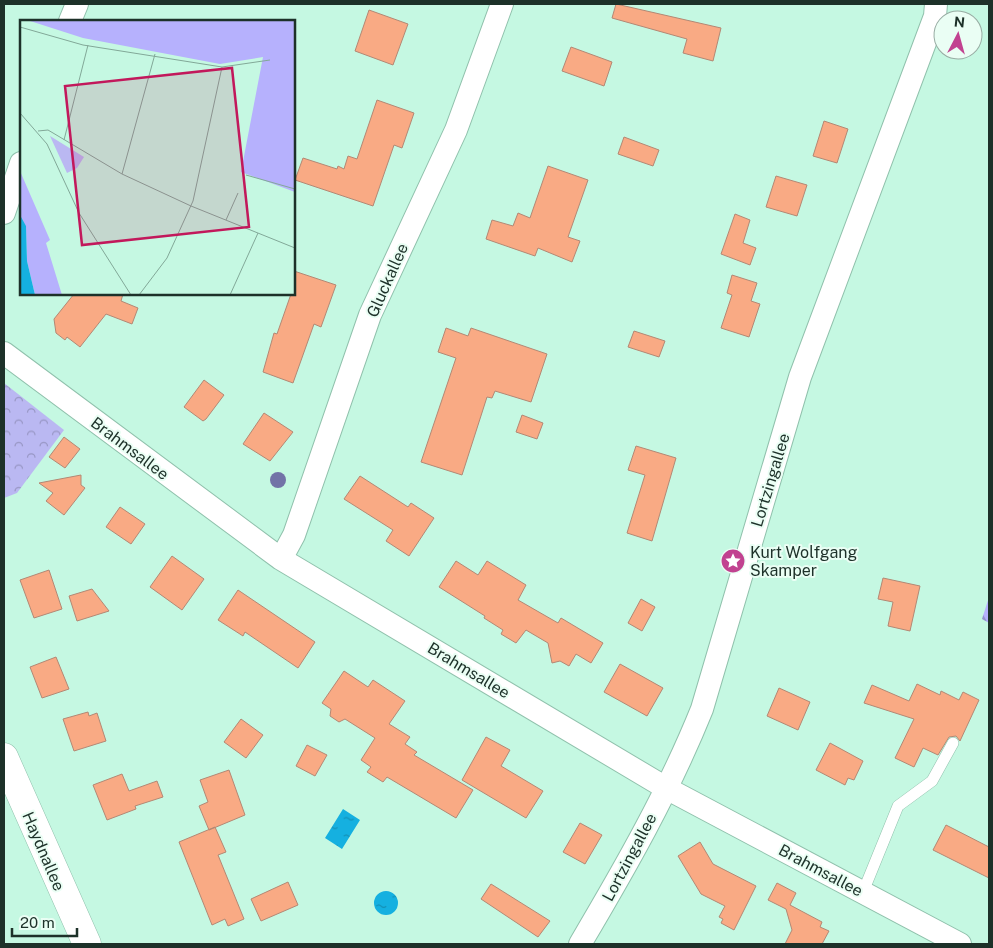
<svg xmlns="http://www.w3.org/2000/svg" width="993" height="948" font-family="'Public Sans',sans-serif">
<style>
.forest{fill:url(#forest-firs)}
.park{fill:url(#park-crowns)}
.water{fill:url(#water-ripples)}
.building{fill:#f9aa84;stroke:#b38874}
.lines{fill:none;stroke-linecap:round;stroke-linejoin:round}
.service-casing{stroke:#90c1ac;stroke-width:12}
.minor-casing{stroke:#90c1ac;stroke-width:24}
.tertiary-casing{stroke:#90c1ac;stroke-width:29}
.service{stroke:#fff;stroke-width:11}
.minor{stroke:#fff;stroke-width:22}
.tertiary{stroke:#fff;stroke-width:28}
.tree{fill:#7273a7}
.labels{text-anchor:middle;stroke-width:4;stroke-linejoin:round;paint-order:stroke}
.street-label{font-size:16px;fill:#1d3129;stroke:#eafef4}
.poi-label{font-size:16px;fill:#1d3129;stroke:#eafef4;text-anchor:start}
.inset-road{fill:none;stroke:#82a898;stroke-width:1}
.view{fill:#c2185b;fill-opacity:0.15;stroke:#c2185b;stroke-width:2.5}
.inset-edge{fill:none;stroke:#1d3129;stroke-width:2.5}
</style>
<defs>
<pattern id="forest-firs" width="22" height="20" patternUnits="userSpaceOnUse" patternTransform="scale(1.25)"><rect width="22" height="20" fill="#b6b1fd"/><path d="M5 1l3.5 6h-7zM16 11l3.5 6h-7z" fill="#9391cd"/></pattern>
<pattern id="park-crowns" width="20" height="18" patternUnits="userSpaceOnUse" patternTransform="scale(1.25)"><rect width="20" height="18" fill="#bab8f2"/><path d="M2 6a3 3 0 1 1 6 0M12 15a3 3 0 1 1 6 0" fill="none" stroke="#9796c4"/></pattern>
<pattern id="water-ripples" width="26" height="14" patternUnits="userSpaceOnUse" patternTransform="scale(1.25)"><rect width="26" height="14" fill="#15b0e0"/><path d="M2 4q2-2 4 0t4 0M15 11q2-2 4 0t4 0" fill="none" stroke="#1390b6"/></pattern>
</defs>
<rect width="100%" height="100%" fill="#c5f8e2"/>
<path class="forest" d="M 989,597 L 989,623 L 982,619 Z"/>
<path class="park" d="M 4,383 L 64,430 L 17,493 L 4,498 Z"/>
<path class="water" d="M 343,809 L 360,820 L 342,849 L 325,838 Z
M374 903a12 12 0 1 1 24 0a12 12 0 1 1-24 0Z"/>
<path class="building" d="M 616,4 L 721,28 L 713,61 L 683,53 L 687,39 L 612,18 Z
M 369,10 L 408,24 L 393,65 L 355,51 Z
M 571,47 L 612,62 L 604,86 L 562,71 Z
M 377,100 L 414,113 L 402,148 L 394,145 L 373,206 L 295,180 L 303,158 L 337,169 L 338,166 L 344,169 L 348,156 L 357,159 Z
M 824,121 L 848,129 L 837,163 L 813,156 Z
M 624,137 L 659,150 L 653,166 L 618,154 Z
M 548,166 L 588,180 L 568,237 L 580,241 L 572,262 L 538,248 L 535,256 L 486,239 L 492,220 L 513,226 L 518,213 L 530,218 Z
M 776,176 L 807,185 L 797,216 L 766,207 Z
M 735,214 L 750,220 L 743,243 L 756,248 L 750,265 L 721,254 Z
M 294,271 L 336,285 L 321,327 L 314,324 L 293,383 L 263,372 L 274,333 L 277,334 L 291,294 L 294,294 Z
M 732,275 L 757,283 L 751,301 L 760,304 L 749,337 L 721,328 L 732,295 L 727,293 Z
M 74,294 L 123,294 L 121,301 L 138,308 L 132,324 L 106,314 L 80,347 L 67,337 L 65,340 L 56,333 L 54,319 Z
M 446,328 L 468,336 L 471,328 L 547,354 L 531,402 L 495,391 L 492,398 L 487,397 L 462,475 L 421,462 L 456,358 L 438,352 Z
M 634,331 L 665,341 L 659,357 L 628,347 Z
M 204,380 L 224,395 L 206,419 L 203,421 L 184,407 Z
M 264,413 L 293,432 L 270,461 L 243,444 Z
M 522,415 L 543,423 L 537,439 L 516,432 Z
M 64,437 L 80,449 L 65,468 L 49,457 Z
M 636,446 L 676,458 L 652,541 L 627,533 L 645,475 L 628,470 Z
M 81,475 L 81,485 L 85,488 L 64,515 L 46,501 L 53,493 L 39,483 Z
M 360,476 L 408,507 L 411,503 L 434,518 L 409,556 L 386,541 L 393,530 L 344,499 Z
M 120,507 L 145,524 L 131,544 L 106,527 Z
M 172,556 L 204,579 L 182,610 L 150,587 Z
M 456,561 L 478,575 L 487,561 L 526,585 L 518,600 L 558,623 L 561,618 L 603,643 L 591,663 L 576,654 L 569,666 L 560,661 L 552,663 L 548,643 L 526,630 L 516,643 L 501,634 L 503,630 L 484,618 L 485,616 L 439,587 Z
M 49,570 L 62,609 L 34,618 L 20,580 Z
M 883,578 L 920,586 L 910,631 L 888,626 L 893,602 L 878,599 Z
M 92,589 L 109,611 L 77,621 L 69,596 Z
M 238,590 L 315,642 L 298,668 L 245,632 L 243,636 L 218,620 Z
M 641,599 L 655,607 L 642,631 L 628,623 Z
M 56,657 L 69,689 L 42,698 L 30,667 Z
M 620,664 L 663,688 L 647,716 L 604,692 Z
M 344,671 L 368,687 L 373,680 L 405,701 L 389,724 L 410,737 L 405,744 L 417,752 L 414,755 L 473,790 L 456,818 L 387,777 L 383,782 L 367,772 L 371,767 L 361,760 L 375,738 L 345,719 L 339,722 L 330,716 L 331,709 L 322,703 Z
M 917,684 L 940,695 L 941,691 L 959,700 L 963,692 L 979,700 L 960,741 L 956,736 L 949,737 L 938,755 L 923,748 L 914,767 L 895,758 L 914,719 L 864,703 L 872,685 L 909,701 Z
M 779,688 L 810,702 L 798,730 L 767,716 Z
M 88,712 L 89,716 L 97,713 L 106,741 L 74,751 L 63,719 Z
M 241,719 L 263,735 L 246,758 L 224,742 Z
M 486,737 L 510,750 L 501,766 L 543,791 L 526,818 L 462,780 Z
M 830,743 L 863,761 L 854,780 L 848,778 L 845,785 L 816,770 Z
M 307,745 L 327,755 L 315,776 L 296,766 Z
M 229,770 L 245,815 L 209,830 L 199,806 L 208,802 L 200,780 Z
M 122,774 L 129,791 L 157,781 L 163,797 L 135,806 L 136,809 L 107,820 L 93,785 Z
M 580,823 L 602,835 L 585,864 L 563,852 Z
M 946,825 L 989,847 L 989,878 L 933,850 Z
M 215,827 L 226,852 L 218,855 L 244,919 L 228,926 L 225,919 L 212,925 L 179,842 Z
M 700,842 L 713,864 L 756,886 L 734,930 L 721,923 L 723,919 L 719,917 L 725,906 L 701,894 L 678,856 Z
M 288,882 L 298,905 L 261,921 L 251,899 Z
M 777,883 L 796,893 L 790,905 L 822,922 L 820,927 L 829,931 L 822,944 L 785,944 L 792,930 L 786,909 L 768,900 Z
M 491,884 L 550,921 L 538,937 L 481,899 Z"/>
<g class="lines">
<defs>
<path id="service" d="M 863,892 L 898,806 L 932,781 L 953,743"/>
<path id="minor" d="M 70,21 L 77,4
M 4,213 L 21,163
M 4,353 L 281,559 L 666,788 L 960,944
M 281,559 L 294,535 L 370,315 L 456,130 L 502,4
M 580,944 C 625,868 669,791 702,709 L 800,377 L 935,16 L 936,4"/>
<path id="tertiary" d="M 4,757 L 87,944"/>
</defs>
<use href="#service" class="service-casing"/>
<use href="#minor" class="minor-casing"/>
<use href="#tertiary" class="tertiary-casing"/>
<use href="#service" class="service"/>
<use href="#minor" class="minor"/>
<use href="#tertiary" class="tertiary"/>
</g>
<circle class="tree" cx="278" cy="480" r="8"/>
<defs>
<symbol id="sight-disc" viewBox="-11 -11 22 22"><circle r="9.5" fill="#c14290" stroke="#eafef4"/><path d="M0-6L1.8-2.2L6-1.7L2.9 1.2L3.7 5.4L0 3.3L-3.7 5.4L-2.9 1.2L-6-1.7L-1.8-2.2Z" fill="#fff"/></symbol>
</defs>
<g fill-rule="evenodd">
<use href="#sight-disc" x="719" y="547" width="28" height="28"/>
</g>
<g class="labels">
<g class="street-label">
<text transform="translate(387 280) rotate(-66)" y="6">Gluckallee</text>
<text transform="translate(130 448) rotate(37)" y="6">Brahmsallee</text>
<text transform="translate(770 480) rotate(-73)" y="6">Lortzingallee</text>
<text transform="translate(469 670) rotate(31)" y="6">Brahmsallee</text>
<text transform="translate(44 851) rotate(67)" y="6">Haydnallee</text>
<text transform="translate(629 857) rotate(-62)" y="6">Lortzingallee</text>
<text transform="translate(821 870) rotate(28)" y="6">Brahmsallee</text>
</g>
<g class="poi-label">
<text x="750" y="558">Kurt Wolfgang<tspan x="750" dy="18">Skamper</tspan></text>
</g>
</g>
<g transform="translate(20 20)">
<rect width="275" height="275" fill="#c5f8e2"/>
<path d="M 7,0 L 275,0 L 275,172 L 221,152 L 243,37 L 200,44 L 63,18 ZM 0,151 L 30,220 L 26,223 L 42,275 L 15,275 L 7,241 L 6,207 L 0,195 Z" fill="#b6b1fd"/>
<path d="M 30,116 L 64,137 L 57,148 L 47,153 Z" fill="#bab8f2"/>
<path d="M 0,195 L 6,206 L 7,241 L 15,275 L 0,275 Z" fill="#15b0e0"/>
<path class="inset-road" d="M 0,7 L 63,25 L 202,47 L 250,40M 0,93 L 27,124 L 59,193 L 111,275M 18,111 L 28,110 L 102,154 L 171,186 L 275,228M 44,120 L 68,25M 102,154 L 135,34M 226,155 L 275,169M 206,200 L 218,173M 119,275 L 147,238 L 173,181 L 202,47M 210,275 L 238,213"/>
<path class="view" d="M 212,48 L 229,207 L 62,225 L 45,66 Z"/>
<rect width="275" height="275" class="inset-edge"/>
</g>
<rect width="993" height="948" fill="none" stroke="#1d3129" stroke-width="10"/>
<g transform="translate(958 35) rotate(6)"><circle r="24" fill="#eafef4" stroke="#98aca3"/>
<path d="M0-4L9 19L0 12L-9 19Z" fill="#c14290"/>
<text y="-8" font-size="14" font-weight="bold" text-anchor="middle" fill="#1d3129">N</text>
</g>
<path d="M12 928v8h65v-8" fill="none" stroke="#1d3129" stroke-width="2.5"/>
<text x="20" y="928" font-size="15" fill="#1d3129" stroke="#eafef4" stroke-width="4" paint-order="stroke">20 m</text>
</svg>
